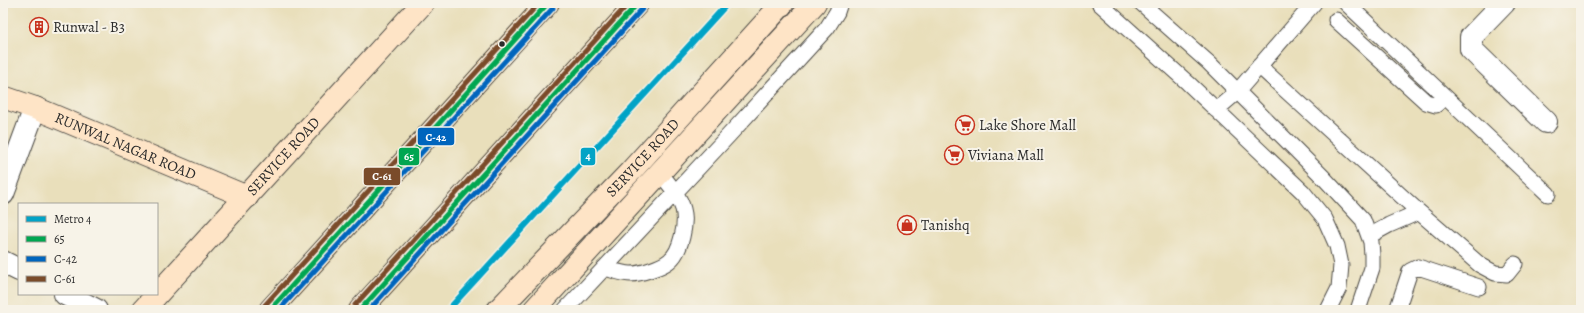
<svg xmlns="http://www.w3.org/2000/svg" width="1584" height="313" font-family="Alegreya,serif">
<style>
.lines{fill:none;stroke-linecap:round;stroke-linejoin:round}
.lane-casing{stroke:#484641;stroke-width:17}
.street-casing{stroke:#484641;stroke-width:24}
.secondary-casing{stroke:#484641;stroke-width:24}
.highway-casing{stroke:#484641;stroke-width:24}
.lane{stroke:#fff;stroke-width:15}
.street{stroke:#fff;stroke-width:22}
.secondary{stroke:#fee4c6;stroke-width:22}
.highway{stroke:#fdbc70;stroke-width:22}
.bus-1-casing{stroke:#f7f3e8;stroke-width:8}
.bus-2-casing{stroke:#f7f3e8;stroke-width:8}
.bus-3-casing{stroke:#f7f3e8;stroke-width:8}
.bus-1{stroke:#00a651;stroke-width:5}
.bus-2{stroke:#0065bd;stroke-width:5}
.bus-3{stroke:#7a4b2a;stroke-width:5}
.metro-1-casing{stroke:#f7f3e8;stroke-width:9}
.metro-1{stroke:#02a3c6;stroke-width:6}
.bus-dot{fill:#2b2b2b;stroke:#f7f3e8;stroke-width:1.5}
.labels{text-anchor:middle;stroke-width:4;stroke-linejoin:round;paint-order:stroke}
.poi-label{font-size:15px;fill:#2b2b2b;stroke:#f7f3e8;text-anchor:start}
.street-label{font-size:15px;fill:#2b2b2b;stroke:#f7f3e8}
.line-badge{stroke:#f7f3e8;stroke-width:1.5}
.badge-label{font-size:11px;text-anchor:middle;font-weight:bold;fill:#fff}
</style>
<rect width="100%" height="100%" fill="#f7f3e8"/>
<filter id="ink" filterUnits="userSpaceOnUse"><feTurbulence type="fractalNoise" baseFrequency=".025" numOctaves="2"/><feDisplacementMap in="SourceGraphic" scale="8" xChannelSelector="R" yChannelSelector="G"/><feConvolveMatrix kernelMatrix="1 2 1 2 8 2 1 2 1" color-interpolation-filters="sRGB"/></filter>
<filter id="wash" filterUnits="userSpaceOnUse"><feTurbulence type="fractalNoise" baseFrequency=".012" numOctaves="4" result="noise"/><feDisplacementMap in="SourceGraphic" scale="16" xChannelSelector="R" yChannelSelector="G"/><feGaussianBlur stdDeviation="0.9" result="paint"/><feColorMatrix in="noise" values="0 0 0 0 0 0 0 0 0 0 0 0 0 0 0 0 0 1.4 0 .05"/><feComposite in="paint" operator="in"/></filter>
<g filter="url(#wash)">
<rect width="100%" height="100%" fill="#e9dfbb"/>
</g>
<g filter="url(#ink)">
<g class="lines">
<defs>
<path id="lane" d="M 1099,3 L 1188,83 L 1303,192 L 1325,219 L 1337,246 L 1341,265 L 1339,288 L 1328,310
M 1141,3 L 1209,63 L 1323,177 L 1363,220 L 1371,242 L 1372,255 L 1372,268 L 1358,310
M 1346,3 L 1548,194
M 1336,20 L 1426,102 L 1436,105 L 1445,97
M 1259,66 L 1419,212 L 1480,265 L 1495,273 L 1507,274 L 1515,264
M 1216,110 L 1237,92 L 1314,3
M 1369,236 L 1389,225 L 1419,212
M 604,268 C 613,270 623,274 631,274 C 640,274 662,267 669,261 C 681,252 687,223 683,209 C 679,195 669,184 660,173
M 565,310 L 729,135 L 827,28 L 837,12 L 840,3
M 1397,310 L 1410,271 L 1418,267 L 1479,287"/>
<path id="street" d="M 1504,3 L 1471,37 L 1471,49 L 1546,122
M 3,194 L 35,108
M 3,262 L 19,270
M 65,294 L 96,310"/>
<g id="secondary">
<path id="s1" d="M 3,97 L 35,108 L 247,197"/>
<path id="s2" d="M 143,310 L 423,3"/>
<path id="s3" d="M 498,310 L 631,171 L 783,3"/>
<path d="M 534,310 L 815,3"/>
</g>
<path id="highway" d="M 270,310 L 548,3
M 360,310 L 638,3"/>
</defs>
<use href="#lane" class="lane-casing"/>
<use href="#street" class="street-casing"/>
<use href="#secondary" class="secondary-casing"/>
<use href="#highway" class="highway-casing"/>
<use href="#lane" class="lane"/>
<use href="#street" class="street"/>
<use href="#secondary" class="secondary"/>
<use href="#highway" class="highway"/>
<defs>
<path id="bus-1" d="M 270,310 L 548,3
M 360,310 L 638,3"/>
<path id="bus-2" d="M 279,310 L 553,8
M 369,310 L 643,8"/>
<path id="bus-3" d="M 265,305 L 539,3
M 355,305 L 629,3"/>
</defs>
<use href="#bus-1" class="bus-1-casing"/>
<use href="#bus-2" class="bus-2-casing"/>
<use href="#bus-3" class="bus-3-casing"/>
<use href="#bus-1" class="bus-1"/>
<use href="#bus-2" class="bus-2"/>
<use href="#bus-3" class="bus-3"/>
<defs>
<path id="metro-1" d="M 448,310 L 728,3"/>
</defs>
<use href="#metro-1" class="metro-1-casing"/>
<use href="#metro-1" class="metro-1"/>
</g>
</g>
<defs>
<symbol id="building-ring" viewBox="-11 -11 22 22"><circle r="9.5" fill="#f7f3e8" stroke="#c8321e" stroke-width="1.5"/><path d="M-4-6H4V6H1V3H-1V6H-4ZM-2.5-4.3h1.7v1.8h-1.7ZM.8-4.3h1.7v1.8H.8ZM-2.5-1h1.7V.8h-1.7ZM.8-1h1.7V.8H.8Z" fill="#c8321e"/></symbol>
<symbol id="supermarket-ring" viewBox="-11 -11 22 22"><circle r="9.5" fill="#f7f3e8" stroke="#c8321e" stroke-width="1.5"/><path d="M-6-5.5h2.5l.6 2H6L4.5 2H-2.5L-4.4-4H-6ZM-1.5 3.2a1.3 1.3 0 1 0 .1 0ZM3 3.2a1.3 1.3 0 1 0 .1 0Z" fill="#c8321e"/></symbol>
<symbol id="shop-ring" viewBox="-11 -11 22 22"><circle r="9.5" fill="#f7f3e8" stroke="#c8321e" stroke-width="1.5"/><path d="M-5-2.5h2.3a2.7 3.5 0 0 1 5.4 0H5L5.5 6h-11ZM-1.5-2.5h3a1.5 2.3 0 0 0-3 0Z" fill="#c8321e"/></symbol>
</defs>
<g fill-rule="evenodd">
<use href="#building-ring" x="28" y="16" width="22" height="22"/>
<use href="#supermarket-ring" x="954" y="114" width="22" height="22"/>
<use href="#supermarket-ring" x="943" y="144" width="22" height="22"/>
<use href="#shop-ring" x="896" y="214" width="22" height="22"/>
</g>
<circle class="bus-dot" cx="502" cy="44" r="3.5"/>
<g class="labels">
<g class="poi-label">
<text x="53" y="32">Runwal - B3</text>
<text x="979" y="130">Lake Shore Mall</text>
<text x="968" y="160">Viviana Mall</text>
<text x="921" y="230">Tanishq</text>
</g>
<g class="street-label">
<text dy="5" stroke="none"><textPath href="#s1" startOffset="132">RUNWAL NAGAR ROAD</textPath></text>
<text dy="5" stroke="none"><textPath href="#s2" startOffset="208">SERVICE ROAD</textPath></text>
<text dy="5" stroke="none"><textPath href="#s3" startOffset="210">SERVICE ROAD</textPath></text>
</g>
</g>
<g class="line-badge">
<rect x="417" y="127" width="38" height="19" rx="4" fill="#0065bd"/>
<rect x="398" y="147" width="22" height="19" rx="4" fill="#00a651"/>
<rect x="580" y="147" width="16" height="19" rx="4" fill="#02a3c6"/>
<rect x="363" y="167" width="38" height="19" rx="4" fill="#7a4b2a"/>
</g>
<g class="badge-label">
<text x="436" y="141">C-42</text>
<text x="409" y="160">65</text>
<text x="588" y="160">4</text>
<text x="382" y="180">C-61</text>
</g>
<rect width="1584" height="313" fill="none" stroke="#f7f3e8" stroke-width="16"/>
<rect x="18" y="203" width="140" height="92" fill="#f7f3e8" stroke="#a5a39c"/>
<rect x="26" y="216" width="20" height="6" fill="#02a3c6" stroke="#a5a39c"/>
<text x="54" y="223" font-size="12" fill="#2b2b2b">Metro 4</text>
<rect x="26" y="236" width="20" height="6" fill="#00a651" stroke="#a5a39c"/>
<text x="54" y="243" font-size="12" fill="#2b2b2b">65</text>
<rect x="26" y="256" width="20" height="6" fill="#0065bd" stroke="#a5a39c"/>
<text x="54" y="263" font-size="12" fill="#2b2b2b">C-42</text>
<rect x="26" y="276" width="20" height="6" fill="#7a4b2a" stroke="#a5a39c"/>
<text x="54" y="283" font-size="12" fill="#2b2b2b">C-61</text>
</svg>
